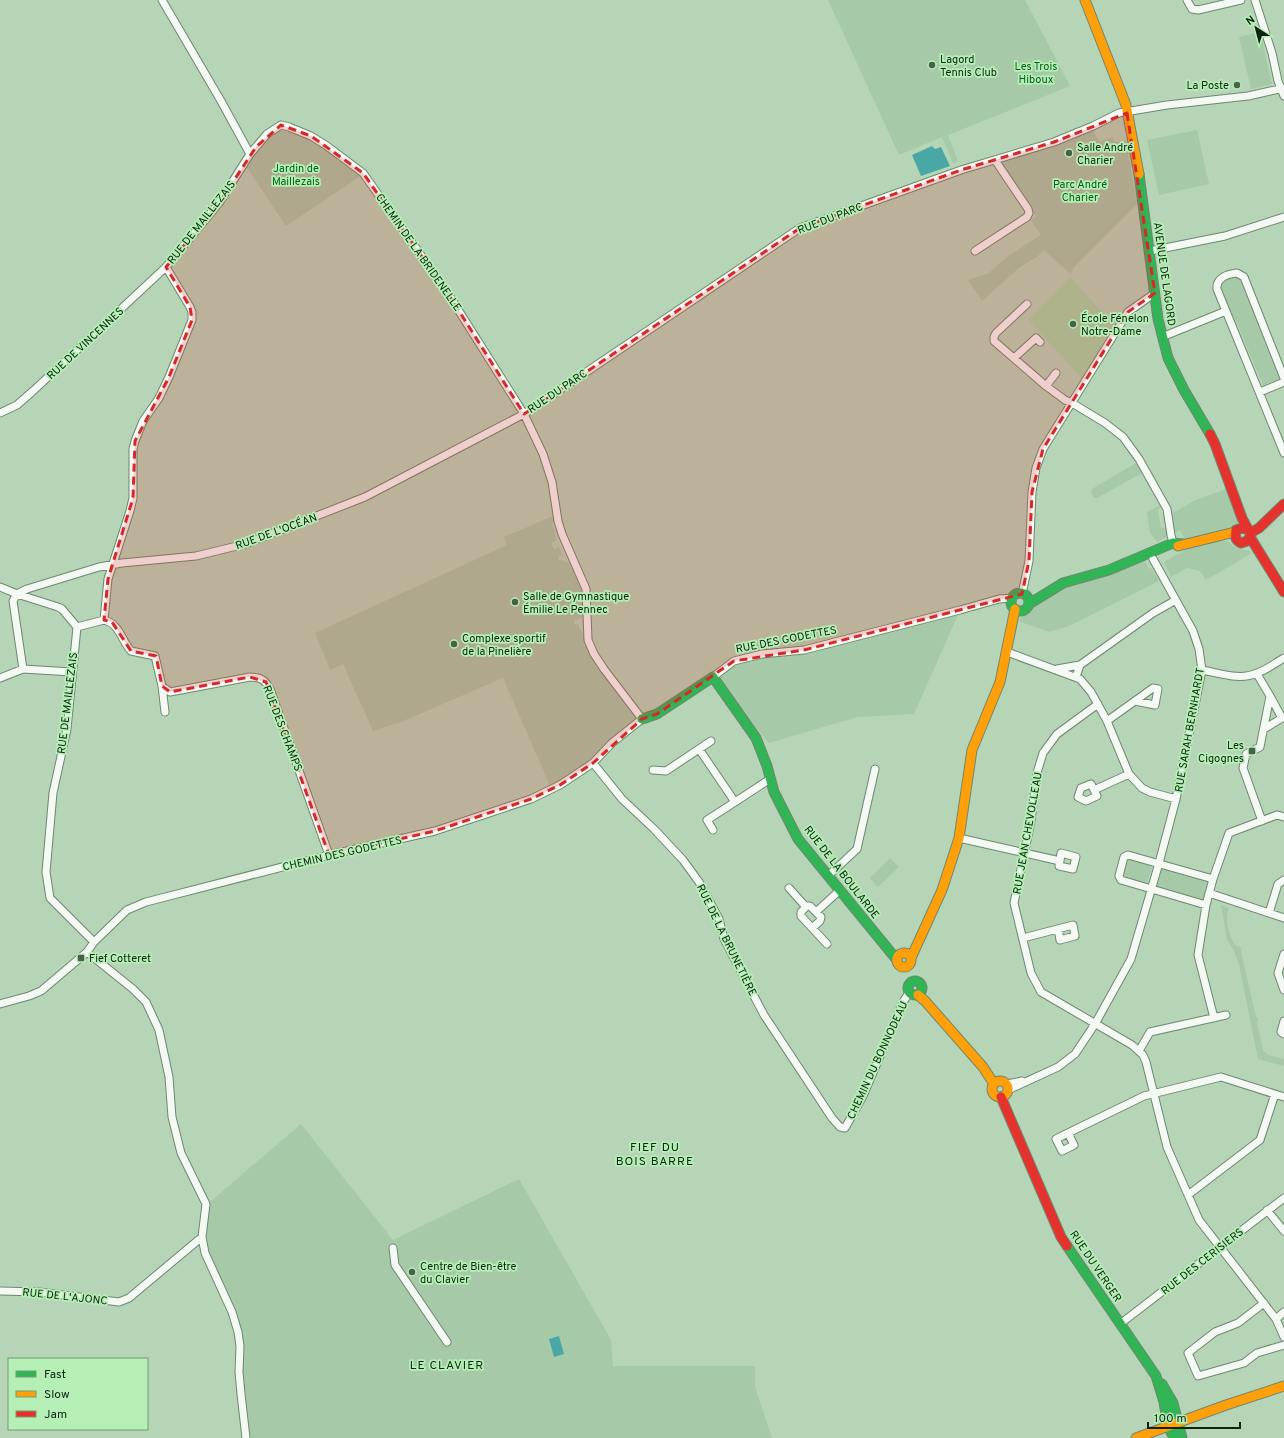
<svg xmlns="http://www.w3.org/2000/svg" width="1284" height="1438" font-family="Overpass,sans-serif">
<style>
.built{fill:#a5d6a6}
.green{fill:#a6c9a7}
.water{fill:#49a7a6}
.lines{fill:none;stroke-linecap:round;stroke-linejoin:round}
.street-casing{stroke:#6f8770;stroke-width:9}
.fast-casing{stroke:#6f8770;stroke-width:11}
.slow-casing{stroke:#6f8770;stroke-width:11}
.jam-casing{stroke:#6f8770;stroke-width:11}
.street{stroke:#f4f9f4;stroke-width:7}
.fast{stroke:#30b455;stroke-width:9}
.slow{stroke:#ff9f0a;stroke-width:9}
.jam{stroke:#e5322d;stroke-width:9}
.marked{fill:#d62828;fill-opacity:0.2;stroke:#d62828;stroke-width:3;stroke-dasharray:8 5;stroke-linejoin:round}
.poi-dot{fill:#486249;stroke:#b5efb6;stroke-width:1.5}
.labels{text-anchor:middle;stroke-width:3.5;stroke-linejoin:round;paint-order:stroke}
.poi-label{font-size:11px;fill:#0d240f;stroke:#b5efb6;text-anchor:start}
.park-label{font-size:11px;fill:#075e18;stroke:#b5efb6}
.street-label{font-size:11px;fill:#0d240f;stroke:#b5efb6}
.neighbourhood-label{font-size:12px;letter-spacing:1px;fill:#0d240f;stroke:#b5efb6}
</style>
<rect width="100%" height="100%" fill="#b5d5b6"/>
<path class="built" d="M 1071,277 L 1117,330 L 1085,382 L 1028,319 Z"/>
<path class="green" d="M 828,0 L 1025,0 L 1070,86 L 948,135 L 958,161 L 953,163 L 942,137 L 899,155 Z
M 1260,32 L 1272,84 L 1251,89 L 1239,37 Z
M 1093,129 L 1099,142 L 1112,137 L 1114,142 L 1126,141 L 1137,204 L 1072,269 L 1073,271 L 1070,274 L 1044,250 L 1037,257 L 1020,267 L 982,301 L 968,280 L 989,273 L 1008,256 L 1041,235 L 1031,220 L 1036,216 L 1002,167 L 1001,161 C 1014,156 1028,154 1041,150 C 1059,144 1076,137 1093,129 Z
M 288,130 C 316,140 338,157 362,175 L 286,226 L 246,166 C 255,154 261,138 276,132 C 279,130 284,130 288,130 Z
M 1197,130 L 1209,184 L 1159,195 L 1147,140 Z
M 1232,275 L 1242,278 L 1281,378 L 1263,385 L 1236,321 L 1234,321 L 1220,290 L 1221,281 Z
M 1136,463 L 1142,473 L 1097,498 L 1094,498 L 1091,491 L 1092,489 Z
M 1226,489 L 1238,523 L 1233,529 L 1185,540 L 1180,530 L 1174,533 L 1171,514 L 1196,500 Z
M 1160,505 L 1161,507 L 1158,510 L 1161,528 L 1169,527 L 1171,535 L 1157,542 L 1150,533 L 1147,512 Z
M 553,516 L 554,522 L 552,524 L 555,530 L 556,540 L 551,543 L 554,549 L 559,547 L 563,555 L 558,557 L 559,560 C 564,561 567,561 571,565 C 580,574 584,604 585,616 L 574,621 L 575,625 L 578,624 L 593,655 L 640,719 L 591,761 L 551,788 L 503,678 L 401,722 L 373,731 L 343,664 L 330,670 L 315,633 L 507,545 L 504,537 Z
M 1220,540 C 1233,541 1230,546 1239,549 C 1244,551 1248,549 1252,553 L 1206,580 L 1200,571 L 1187,568 L 1171,577 L 1164,562 L 1189,548 L 1189,546 Z
M 1144,560 L 1149,569 L 1152,568 L 1159,581 L 1069,626 L 1052,631 L 1049,632 L 1018,621 C 1044,587 1104,573 1144,560 Z
M 960,610 L 914,714 L 857,717 L 769,743 L 713,677 L 734,661 L 804,650 Z
M 890,858 L 899,867 L 878,887 L 870,878 Z
M 1127,859 L 1152,866 L 1147,883 L 1123,876 Z
M 1162,869 L 1208,882 L 1203,901 L 1157,887 Z
M 1221,905 L 1229,908 C 1224,919 1229,935 1235,945 L 1242,948 L 1241,952 L 1256,1017 L 1258,1018 L 1257,1023 L 1263,1050 L 1268,1055 L 1284,1059 L 1284,1066 L 1258,1059 L 1239,965 L 1234,951 L 1227,939 Z
M 301,1124 L 393,1240 L 519,1179 L 611,1340 L 613,1366 L 755,1366 L 755,1387 L 772,1438 L 246,1438 L 238,1332 L 205,1253 L 204,1217 L 210,1202 Z"/>
<path class="water" d="M 932,146 L 935,149 L 941,147 L 950,166 L 921,176 L 912,155 Z
M 559,1336 L 564,1354 L 554,1357 L 549,1339 Z"/>
<g class="lines">
<defs>
<path id="street" d="M 162,0 L 221,101 L 250,154 L 219,203 L 166,267 L 190,307 L 192,312 L 192,320 L 169,377 L 159,398 L 143,421 L 135,441 L 133,449 L 133,498 L 130,511 L 108,579 L 104,620 L 77,627 L 67,729 L 53,793 L 46,872 L 50,898 L 94,942 L 87,952 L 133,989 L 146,1002 L 159,1030 L 169,1077 L 172,1117 L 181,1153 L 206,1204 L 202,1237 L 205,1253 L 232,1312 L 238,1332 L 240,1346 L 239,1372 L 241,1394 L 246,1438
M 1187,0 L 1192,9 L 1198,10 L 1241,0
M 1255,0 L 1272,53 L 1278,81 L 1284,96
M 975,251 L 1027,217 L 1029,213 L 1028,209 L 995,160
M 1150,251 L 1225,236 L 1284,217
M 1027,304 L 996,333 L 994,337 L 994,341 L 1046,386 L 1065,400 L 1072,403 L 1105,423 L 1123,437 L 1139,459 L 1167,509 L 1171,535 L 1173,543
M 1162,337 L 1226,311
M 1014,358 L 1036,338 L 1040,342
M 1284,378 L 1244,277 L 1237,273 C 1227,274 1216,278 1217,289 L 1284,453
M 1046,386 L 1056,373
M 1260,392 L 1284,382
M 0,413 L 17,405 L 33,391 L 166,267
M 0,587 L 17,594 L 58,607 L 62,609 L 77,627
M 1022,594 L 1029,561 L 1032,492 L 1036,468 L 1043,449 L 1128,312 L 1155,293
M 104,620 C 120,624 121,640 131,651 L 155,656 L 162,686 L 165,712
M 1007,652 L 1080,679 L 1091,692 L 1107,721 L 1129,774 L 1142,788 L 1150,792 L 1176,799
M 23,669 L 72,672
M 1057,669 L 1080,665
M 1202,670 C 1220,673 1240,681 1257,673 C 1267,670 1275,663 1284,658
M 1257,674 L 1270,696 L 1260,747 L 1246,754 L 1243,768 L 1262,821
M 713,677 L 734,661 L 762,654 L 804,650 L 960,610 L 999,599 L 1013,598
M 1076,677 L 1080,665 L 1153,613 L 1176,600
M 0,678 L 23,669 L 13,601 L 17,594 L 27,589 L 99,567 L 122,563 L 196,556 L 245,544 L 365,497 L 524,414 L 800,228 L 961,170 L 1054,142 L 1093,126 L 1119,113 L 1167,105 L 1248,96 L 1284,88
M 162,686 L 170,692 L 250,677 C 261,677 265,680 270,689 L 329,855
M 1270,696 L 1282,718 L 1284,718
M 1098,704 L 1057,734 L 1043,753 L 1037,773 L 1031,821 L 1014,903 L 1031,973 L 1041,992 L 1132,1045 L 1143,1055 L 1146,1062 L 1167,1147 L 1199,1220 L 1276,1319 L 1284,1337
M 1107,721 L 1153,688 L 1158,689 L 1155,705 L 1135,701
M 1264,729 L 1282,718
M 699,749 L 711,741
M 593,763 L 622,799 L 654,829 L 683,860 L 699,882 L 719,919 L 724,939 L 764,1015 L 832,1118 L 840,1127 L 845,1128 L 863,1096 L 903,1002 L 909,993
M 653,770 L 666,771 L 699,749 L 735,802 L 770,779
M 1094,790 L 1097,796 L 1086,801 L 1078,797 L 1081,788 L 1091,784 L 1094,790 L 1129,774
M 713,830 L 707,820 L 735,802
M 959,838 L 1060,861 L 1059,866 L 1073,869 L 1076,857 L 1061,853 L 1060,861
M 828,876 L 857,849 L 875,769
M 789,888 L 806,907
M 1209,893 L 1284,918
M 1206,905 L 1121,880 L 1119,876 L 1124,857 L 1128,855 L 1213,879
M 1269,913 L 1278,884 L 1284,880
M 812,928 L 820,921 L 821,917 L 816,912
M 1023,938 L 1073,925 L 1075,936 L 1060,940 L 1058,929
M 94,942 L 127,910 L 146,902 L 329,855 L 435,831 L 531,799 L 560,785 L 593,763 L 612,743 L 642,719 L 604,669 L 594,654 L 588,640 L 586,589 L 562,534 L 558,521 L 552,482 L 543,454 L 524,414 L 447,292 L 363,173 L 327,146 L 311,136 L 289,127 L 281,125 L 267,134 L 250,154
M 827,944 L 801,916 L 801,912 L 807,906 L 810,906 L 816,912 L 840,890
M 1284,954 L 1278,973 L 1284,990
M 0,1004 L 29,996 L 41,991 L 87,952
M 1214,1018 L 1198,955 L 1206,905 L 1213,879 L 1229,833 L 1277,815 L 1284,817
M 1284,1021 L 1281,1032 L 1284,1034
M 1139,1051 L 1150,1032 L 1226,1015
M 1007,1084 L 1022,1081
M 1008,1090 L 1058,1067 L 1075,1054 L 1095,1024 L 1131,959 L 1159,863 L 1176,799 L 1202,670 L 1199,649 L 1193,631 L 1153,559
M 1068,1133 L 1074,1145 L 1062,1151 L 1056,1139 L 1068,1133 L 1144,1096 L 1221,1077 L 1284,1097
M 1188,1195 L 1260,1140 L 1275,1094
M 1267,1210 L 1284,1231
M 393,1248 L 395,1265 L 447,1342
M 0,1291 L 39,1292 L 119,1302 L 129,1298 L 202,1237
M 1264,1303 L 1238,1323 L 1215,1332 L 1188,1353 L 1198,1376 L 1244,1363 L 1257,1353 L 1284,1345
M 1276,1319 L 1284,1312
M 1120,1324 L 1284,1198"/>
<path id="fast" d="M 1139,174 L 1158,319 L 1168,358 L 1184,390 L 1210,434
M1011 602a9 9 0 1 1 18 0a9 9 0 1 1-18 0Z
M 1029,604 L 1063,583 L 1109,570 L 1173,543 L 1183,544
M 642,719 L 657,714 L 713,677 L 756,738 L 767,766 L 774,792 L 798,839 L 897,960
M908 988a7 7 0 1 1 14 0a7 7 0 1 1-14 0Z
M 1067,1246 L 1156,1376 L 1164,1402 L 1168,1426 L 1174,1438
M 1162,1384 L 1173,1403 L 1182,1438"/>
<path id="slow" d="M 1085,0 L 1126,105 L 1139,174
M 1178,546 L 1235,532
M897 960a7 7 0 1 1 14 0a7 7 0 1 1-14 0Z
M 911,958 L 942,890 L 959,838 L 972,750 L 1000,682 L 1015,609
M 918,995 L 925,1001 L 983,1067 L 994,1084
M992 1089a8 8 0 1 1 16 0a8 8 0 1 1-16 0Z
M 1136,1438 L 1226,1405 L 1284,1386"/>
<path id="jam" d="M 1210,434 L 1215,444 L 1242,518 L 1250,533 L 1250,537 L 1247,541 L 1241,543 C 1235,540 1235,537 1236,530 L 1242,528 L 1247,529
M 1250,533 L 1259,528 L 1284,504
M 1250,537 L 1284,592
M 1001,1097 L 1061,1237 L 1067,1246"/>
</defs>
<use href="#street" class="street-casing"/>
<use href="#fast" class="fast-casing"/>
<use href="#slow" class="slow-casing"/>
<use href="#jam" class="jam-casing"/>
<use href="#street" class="street"/>
<use href="#fast" class="fast"/>
<use href="#slow" class="slow"/>
<use href="#jam" class="jam"/>
</g>
<path class="marked" d="M 1127,113 L 1155,293 L 1128,312 L 1043,449 L 1032,492 L 1029,561 L 1022,594 L 804,650 L 734,661 L 657,714 L 642,719 L 593,763 L 560,785 L 531,799 L 435,831 L 329,855 L 266,682 L 250,677 L 170,692 L 162,686 L 156,656 L 131,651 L 112,622 L 104,620 L 108,579 L 133,498 L 135,441 L 169,377 L 192,320 L 190,307 L 166,267 L 219,203 L 256,147 L 281,125 L 311,136 L 363,173 L 447,292 L 524,414 L 800,228 L 961,170 L 1054,142 Z"/>
<g class="poi-dot">
<circle cx="932" cy="65" r="4"/>
<circle cx="1237" cy="85" r="4"/>
<circle cx="1069" cy="153" r="4"/>
<circle cx="1073" cy="324" r="4"/>
<circle cx="515" cy="602" r="4"/>
<circle cx="454" cy="644" r="4"/>
<rect x="1248" y="747" width="8" height="8" rx="2"/>
<rect x="77" y="954" width="8" height="8" rx="2"/>
<circle cx="412" cy="1272" r="4"/>
</g>
<g class="labels">
<g class="poi-label">
<text x="940" y="63">Lagord<tspan x="940" dy="13">Tennis Club</tspan></text>
<text x="1229" y="89" text-anchor="end">La Poste</text>
<text x="1077" y="151">Salle André<tspan x="1077" dy="13">Charier</tspan></text>
<text x="1081" y="322">École Fénelon<tspan x="1081" dy="13">Notre-Dame</tspan></text>
<text x="523" y="600">Salle de Gymnastique<tspan x="523" dy="13">Émilie Le Pennec</tspan></text>
<text x="462" y="642">Complexe sportif<tspan x="462" dy="13">de la Pinelière</tspan></text>
<text x="1244" y="749" text-anchor="end">Les<tspan x="1244" dy="13">Cigognes</tspan></text>
<text x="89" y="962">Fief Cotteret</text>
<text x="420" y="1270">Centre de Bien-être<tspan x="420" dy="13">du Clavier</tspan></text>
</g>
<g class="park-label">
<text x="1036" y="70">Les Trois<tspan x="1036" dy="13">Hiboux</tspan></text>
<text x="296" y="172">Jardin de<tspan x="296" dy="13">Maillezais</tspan></text>
<text x="1080" y="188">Parc André<tspan x="1080" dy="13">Charier</tspan></text>
</g>
<g class="street-label">
<text transform="translate(830 218) rotate(-21)" y="4">RUE DU PARC</text>
<text transform="translate(201 222) rotate(-52)" y="4">RUE DE MAILLEZAIS</text>
<text transform="translate(419 252) rotate(55)" y="4">CHEMIN DE LA BRIDENELLE</text>
<text transform="translate(1165 274) rotate(82)" y="4">AVENUE DE LAGORD</text>
<text transform="translate(85 343) rotate(-43)" y="4">RUE DE VINCENNES</text>
<text transform="translate(557 391) rotate(-34)" y="4">RUE DU PARC</text>
<text transform="translate(276 531) rotate(-20)" y="4">RUE DE L'OCÉAN</text>
<text transform="translate(786 639) rotate(-11)" y="4">RUE DES GODETTES</text>
<text transform="translate(67 703) rotate(-83)" y="4">RUE DE MAILLEZAIS</text>
<text transform="translate(283 728) rotate(69)" y="4">RUE DES CHAMPS</text>
<text transform="translate(1189 730) rotate(-80)" y="4">RUE SARAH BERNHARDT</text>
<text transform="translate(1027 833) rotate(-80)" y="4">RUE JEAN CHEVOLLEAU</text>
<text transform="translate(342 853) rotate(-13)" y="4">CHEMIN DES GODETTES</text>
<text transform="translate(842 872) rotate(52)" y="4">RUE DE LA BOULARDE</text>
<text transform="translate(727 940) rotate(64)" y="4">RUE DE LA BRUNETIÈRE</text>
<text transform="translate(877 1060) rotate(-65)" y="4">CHEMIN DU BONNODEAU</text>
<text transform="translate(1202 1261) rotate(-38)" y="4">RUE DES CERISIERS</text>
<text transform="translate(1096 1266) rotate(56)" y="4">RUE DU VERGER</text>
<text transform="translate(65 1296) rotate(6)" y="4">RUE DE L'AJONC</text>
</g>
<g class="neighbourhood-label">
<text x="655" y="1151">FIEF DU<tspan x="655" dy="14">BOIS BARRE</tspan></text>
<text x="447" y="1369">LE CLAVIER</text>
</g>
</g>
<rect x="8" y="1358" width="140" height="72" fill="#b5efb6" stroke="#729e73"/>
<rect x="16" y="1371" width="20" height="6" fill="#30b455" stroke="#729e73"/>
<text x="44" y="1378" font-size="12" fill="#0d240f">Fast</text>
<rect x="16" y="1391" width="20" height="6" fill="#ff9f0a" stroke="#729e73"/>
<text x="44" y="1398" font-size="12" fill="#0d240f">Slow</text>
<rect x="16" y="1411" width="20" height="6" fill="#e5322d" stroke="#729e73"/>
<text x="44" y="1418" font-size="12" fill="#0d240f">Jam</text>
<g transform="translate(1256 28) rotate(324)" stroke="#b5efb6" stroke-width="3" paint-order="stroke">
<path d="M0-3L7 15L0 10L-7 15Z" fill="#0d240f"/>
<text y="-6" font-size="11" font-weight="bold" text-anchor="middle" fill="#0d240f">N</text>
</g>
<path d="M1148 1422v6h92v-6" fill="none" stroke="#0d240f" stroke-width="2"/>
<text x="1154" y="1422" font-size="12" fill="#0d240f" stroke="#b5efb6" stroke-width="3" paint-order="stroke">100 m</text>
</svg>
